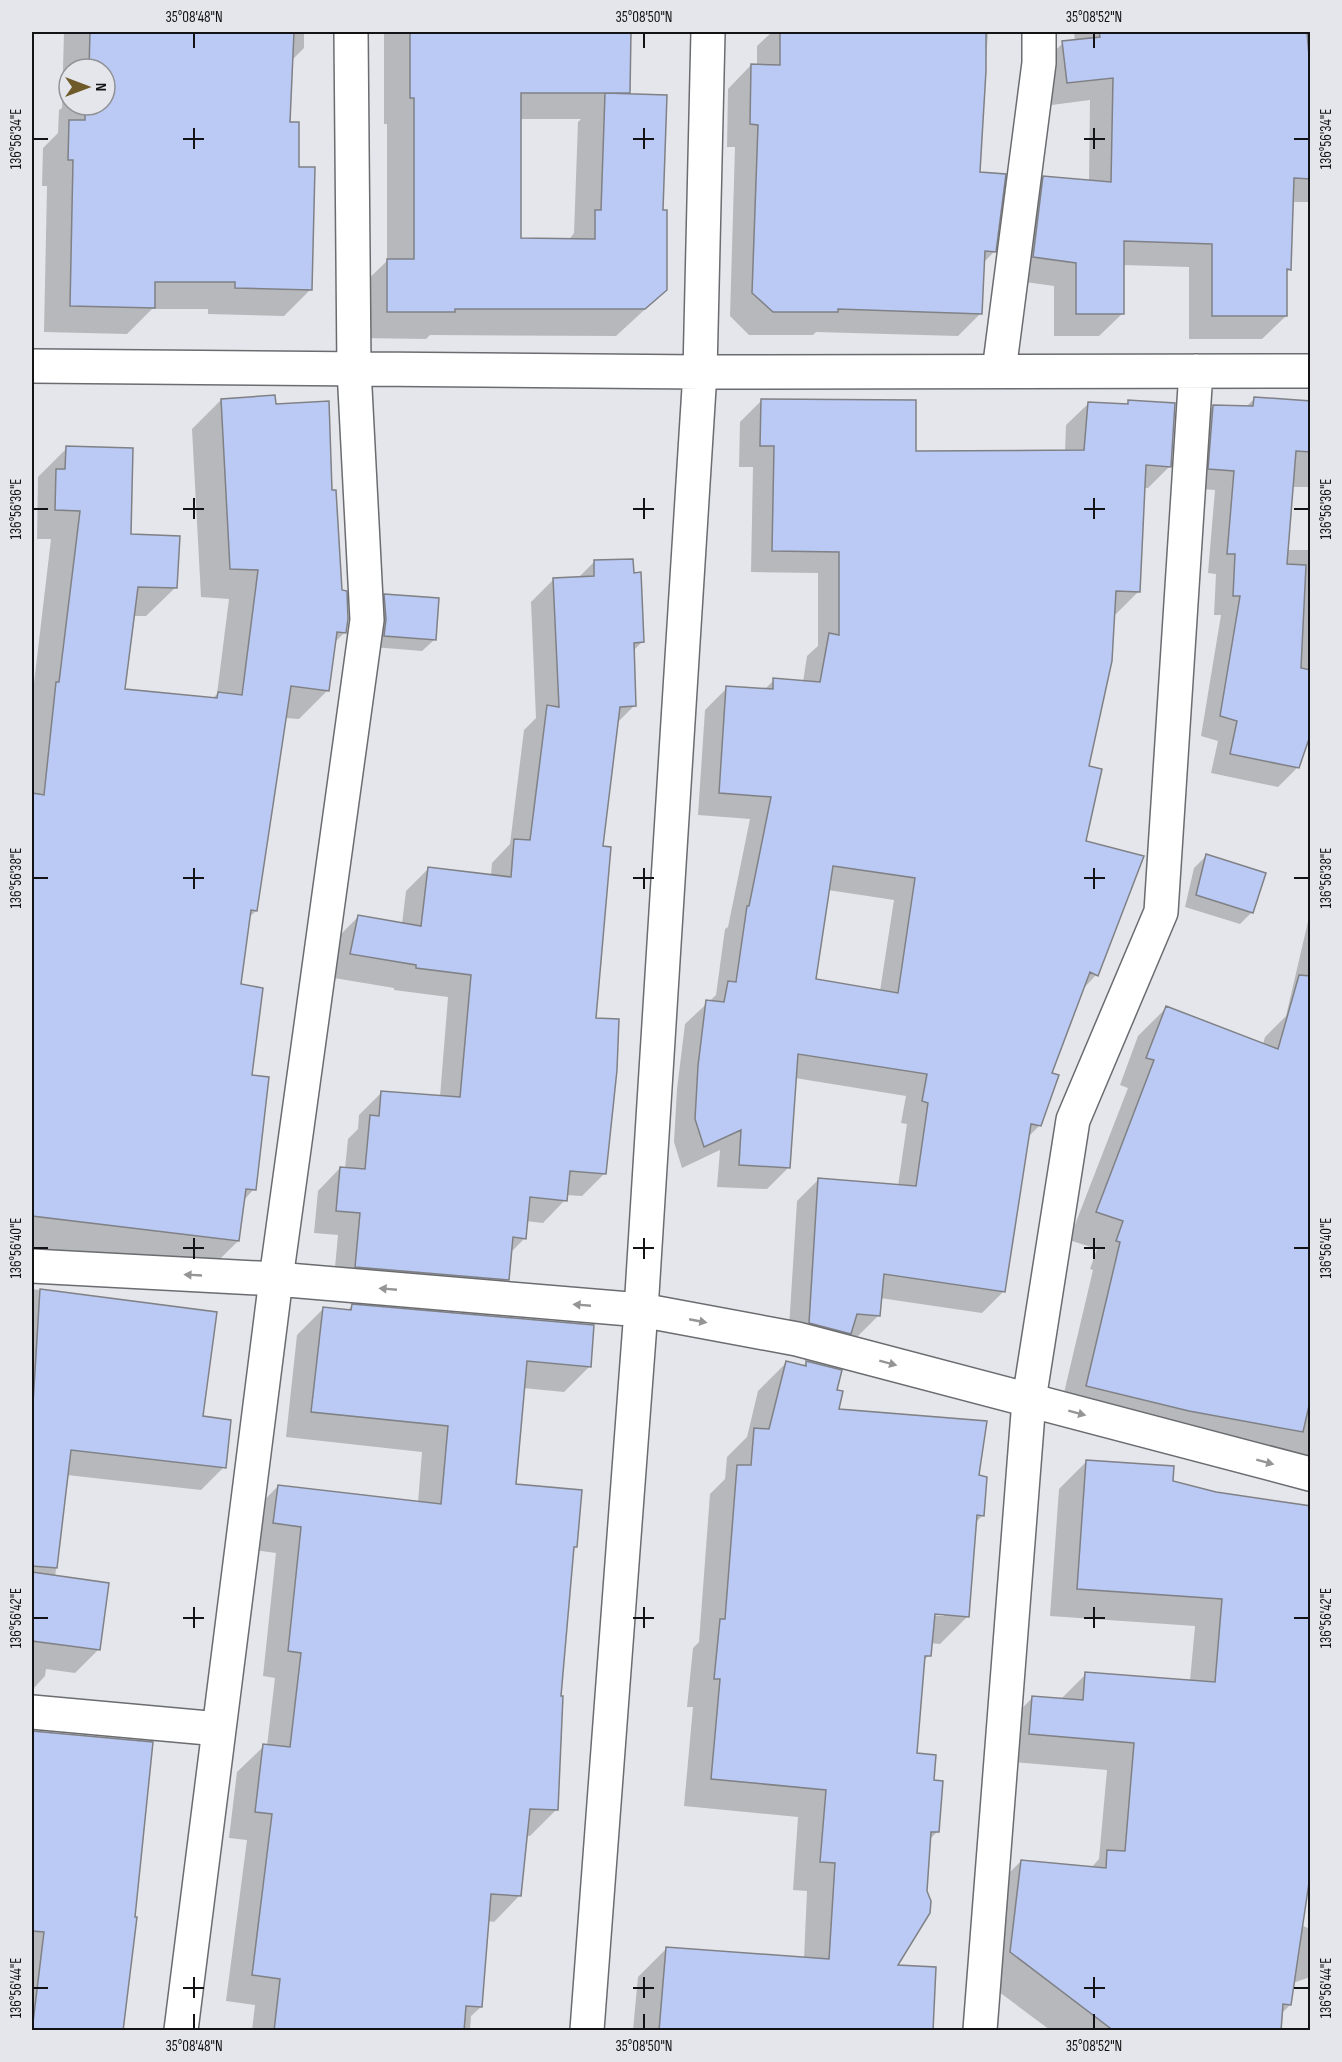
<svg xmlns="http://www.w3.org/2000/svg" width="1342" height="2062" font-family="'Sofia Sans Condensed',sans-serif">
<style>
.shadow{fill:#0003;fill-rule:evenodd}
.building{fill:#bbcaf4;stroke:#7f8185;stroke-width:1.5;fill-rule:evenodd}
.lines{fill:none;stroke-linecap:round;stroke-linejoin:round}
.minor-casing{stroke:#6a6c70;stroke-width:36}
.minor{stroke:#fff;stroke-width:33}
.oneway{fill:#959596}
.ticks{fill:none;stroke:#131315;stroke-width:2}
.neatline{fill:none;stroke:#131315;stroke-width:2}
.ticks-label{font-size:15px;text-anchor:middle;fill:#131315}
</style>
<rect width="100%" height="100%" fill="#e5e6eb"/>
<path class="shadow" d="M 64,32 L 304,32 L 304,48 L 291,61 L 288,123 L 297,168 L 311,289 L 284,316 L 208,314 L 208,309 L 152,309 L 127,334 L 44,332 L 47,186 L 42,186 L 43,148 L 58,133 L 59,110 L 62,108 ZM 69,69 L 105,69 L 105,105 L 69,105 Z
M 384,32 L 630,32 L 629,92 L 625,95 L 661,211 L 666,290 L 616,336 L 430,335 L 426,339 L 360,338 L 360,287 L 387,261 L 387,124 L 384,124 ZM 519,119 L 581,119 L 578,122 L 574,233 L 569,240 L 519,239 Z
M 772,32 L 988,32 L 978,173 L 994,252 L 983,263 L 981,313 L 958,336 L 816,332 L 813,335 L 749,335 L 730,316 L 735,147 L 727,147 L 728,89 L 751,65 L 757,66 L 757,46 Z
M 1074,32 L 1310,32 L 1310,202 L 1292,202 L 1290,269 L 1286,273 L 1286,316 L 1262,339 L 1189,339 L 1189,267 L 1123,265 L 1123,313 L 1099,336 L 1054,336 L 1054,286 L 1010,280 L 1020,201 L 1044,178 L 1089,182 L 1090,100 L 1044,106 L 1039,66 L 1063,43 L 1075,41 Z
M 1254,399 L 1310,402 L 1310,487 L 1292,487 L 1287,550 L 1310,550 L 1310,728 L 1298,767 L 1278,787 L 1211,773 L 1218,741 L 1201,736 L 1221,615 L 1214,615 L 1216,574 L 1208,573 L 1215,490 L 1189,488 L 1193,427 L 1213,407 L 1246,407 Z
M 221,400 L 274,406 L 331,492 L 345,632 L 334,643 L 328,690 L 299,719 L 285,718 L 256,911 L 248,918 L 239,986 L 250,1076 L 254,1189 L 243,1201 L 238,1241 L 209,1270 L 32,1248 L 32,700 L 51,539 L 37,539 L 38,477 L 68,447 L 129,536 L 176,587 L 146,616 L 133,616 L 124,690 L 212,699 L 217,694 L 229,599 L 201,597 L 192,429 Z
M 762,400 L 915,453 L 1065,452 L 1066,425 L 1088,404 L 1125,405 L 1129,401 L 1170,466 L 1148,488 L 1143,488 L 1138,592 L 1116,614 L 1114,614 L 1087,767 L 1085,842 L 1096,975 L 1083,989 L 1050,1075 L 1040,1125 L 1027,1138 L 1004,1291 L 982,1313 L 880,1298 L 879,1315 L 857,1337 L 847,1336 L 788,1344 L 797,1201 L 819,1179 L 898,1186 L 907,1124 L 901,1123 L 906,1096 L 795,1078 L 789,1167 L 767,1189 L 717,1187 L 720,1150 L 682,1168 L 674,1142 L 677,1089 L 685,1024 L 716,995 L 725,929 L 728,927 L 750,819 L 698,815 L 705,710 L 727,688 L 764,690 L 774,680 L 803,682 L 807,656 L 818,646 L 818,573 L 751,572 L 753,467 L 739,467 L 740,422 ZM 828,890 L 894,900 L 880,991 L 814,980 Z
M 594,562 L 642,642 L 633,651 L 634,706 L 616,724 L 601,847 L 595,1019 L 605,1173 L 582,1196 L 566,1195 L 565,1200 L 543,1223 L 526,1221 L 525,1238 L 510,1253 L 508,1279 L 485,1302 L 333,1289 L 338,1235 L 314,1233 L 318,1191 L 340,1168 L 345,1169 L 348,1139 L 358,1129 L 359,1115 L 382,1092 L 440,1097 L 448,997 L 394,990 L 394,988 L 328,977 L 335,940 L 358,917 L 402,924 L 406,891 L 429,868 L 491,876 L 492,863 L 510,844 L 524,730 L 536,718 L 531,602 L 554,579 L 578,578 Z
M 385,595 L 434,640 L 422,651 L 373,647 L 373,607 Z
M 1206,856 L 1252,912 L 1240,924 L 1185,907 L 1194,868 Z
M 1310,913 L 1310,1467 L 1059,1414 L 1093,1270 L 1090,1269 L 1097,1249 L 1069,1240 L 1128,1088 L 1120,1085 L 1138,1036 L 1166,1008 L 1257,1065 L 1265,1037 L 1286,1016 Z
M 32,1289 L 215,1313 L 201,1417 L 224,1467 L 201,1490 L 67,1475 L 55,1577 L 99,1649 L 75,1673 L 46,1669 L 45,1676 L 32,1690 Z
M 352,1306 L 590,1366 L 564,1392 L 523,1388 L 515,1485 L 575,1547 L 572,1550 L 559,1697 L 556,1810 L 530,1836 L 526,1836 L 520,1895 L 494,1922 L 488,1921 L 481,2007 L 471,2016 L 470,2030 L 252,2030 L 255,2005 L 226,2001 L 247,1840 L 229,1838 L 237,1772 L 264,1746 L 267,1746 L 275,1678 L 263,1676 L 276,1553 L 247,1549 L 252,1513 L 278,1486 L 418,1503 L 422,1452 L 286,1437 L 297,1335 L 323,1309 L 347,1311 Z
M 807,1362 L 835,1391 L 837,1411 L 977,1476 L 983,1515 L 975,1523 L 968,1616 L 940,1644 L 930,1643 L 929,1655 L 923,1661 L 916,1755 L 932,1782 L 937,1832 L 929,1840 L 896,1966 L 931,2030 L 633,2030 L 638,1977 L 666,1949 L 804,1959 L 807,1891 L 793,1890 L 798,1817 L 684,1806 L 693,1707 L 687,1707 L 693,1648 L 699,1642 L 710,1494 L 725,1479 L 727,1457 L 747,1437 L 758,1391 L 786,1363 L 802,1367 ZM 927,1612 L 944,1613 L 944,1616 L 927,1615 Z
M 1087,1461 L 1216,1494 L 1301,1925 L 1310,1929 L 1310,1977 L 1293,1983 L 1290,2005 L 1283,2012 L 1281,2030 L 1050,2030 L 983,1980 L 993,1889 L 1021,1861 L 1091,1868 L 1099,1859 L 1107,1770 L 1002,1761 L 1005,1726 L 1032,1698 L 1060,1700 L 1086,1674 L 1190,1681 L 1195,1626 L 1050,1616 L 1059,1489 Z
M 32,1732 L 151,1743 L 121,2030 L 32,2030 Z"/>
<path class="building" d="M 90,32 L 294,32 L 290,122 L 299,122 L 299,167 L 315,167 L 312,290 L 235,288 L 235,282 L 155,282 L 155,308 L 70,306 L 73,160 L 68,160 L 69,120 L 85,120 L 85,105 L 105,105 L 105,69 L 89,69 Z
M 410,32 L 631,32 L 630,93 L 521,93 L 521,238 L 595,239 L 595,210 L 601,210 L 605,93 L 667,95 L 663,210 L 667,210 L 667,290 L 645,309 L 455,309 L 455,312 L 387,312 L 387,259 L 414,259 L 414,98 L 410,98 Z
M 780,32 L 986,32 L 986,71 L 980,172 L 1006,174 L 996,252 L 985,251 L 982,314 L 838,309 L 838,312 L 773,312 L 752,293 L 758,125 L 750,124 L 751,64 L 780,65 Z
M 1099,32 L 1307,32 L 1309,56 L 1311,56 L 1311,179 L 1294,178 L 1291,270 L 1287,269 L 1287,316 L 1212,316 L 1212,244 L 1124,241 L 1124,314 L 1076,314 L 1076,263 L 1033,257 L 1043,176 L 1111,182 L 1113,78 L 1067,83 L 1062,41 L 1100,37 Z
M 275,395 L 276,404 L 329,401 L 332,490 L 336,490 L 342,590 L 347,591 L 348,619 L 346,633 L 337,632 L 329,691 L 291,686 L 257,911 L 251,910 L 241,984 L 263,988 L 252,1075 L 269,1077 L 256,1190 L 246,1189 L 239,1241 L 32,1216 L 32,793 L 44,795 L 56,682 L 59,682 L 80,511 L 55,510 L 56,469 L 65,469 L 66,446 L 133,448 L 131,534 L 180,536 L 177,588 L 138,587 L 125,689 L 217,698 L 218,692 L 242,695 L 258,570 L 230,569 L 221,399 Z
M 1254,397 L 1311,401 L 1311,452 L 1296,451 L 1287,564 L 1306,565 L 1301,668 L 1311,670 L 1311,733 L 1299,768 L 1230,754 L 1237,721 L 1220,716 L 1240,596 L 1233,596 L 1235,554 L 1227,554 L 1234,471 L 1208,469 L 1213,405 L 1253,406 Z
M 761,399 L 916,400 L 916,451 L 1084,450 L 1088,402 L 1128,404 L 1128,400 L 1175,403 L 1171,467 L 1146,465 L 1140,592 L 1116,591 L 1112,661 L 1089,766 L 1102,769 L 1086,841 L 1144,856 L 1098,976 L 1090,972 L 1052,1073 L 1059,1075 L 1041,1126 L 1031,1124 L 1005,1292 L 884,1274 L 880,1316 L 857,1314 L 851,1334 L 809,1323 L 818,1178 L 916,1186 L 928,1103 L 922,1101 L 927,1074 L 798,1054 L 790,1168 L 739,1165 L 741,1130 L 704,1147 L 695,1119 L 698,1066 L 706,1000 L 724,1002 L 728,981 L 736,982 L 747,906 L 749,906 L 771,797 L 719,793 L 726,686 L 773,689 L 773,678 L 820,682 L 829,633 L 839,635 L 839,552 L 772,551 L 774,446 L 760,446 ZM 833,866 L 915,878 L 898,993 L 816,979 Z
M 633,559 L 634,573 L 641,572 L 644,642 L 634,643 L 636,706 L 620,707 L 603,846 L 611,847 L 596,1018 L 619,1019 L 617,1070 L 606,1174 L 570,1171 L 567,1201 L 530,1197 L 526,1239 L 513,1237 L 509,1280 L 355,1267 L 360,1213 L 336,1211 L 340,1167 L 365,1169 L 370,1115 L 379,1116 L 381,1091 L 460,1097 L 471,975 L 416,968 L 416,965 L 350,954 L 358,915 L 421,926 L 428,867 L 511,877 L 514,839 L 530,840 L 547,705 L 559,707 L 553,578 L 594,576 L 594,560 Z
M 384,594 L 439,598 L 436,640 L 384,636 L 386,619 Z
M 1206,854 L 1266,873 L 1253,913 L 1196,895 Z
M 1299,975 L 1311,976 L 1311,1397 L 1303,1432 L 1189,1411 L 1086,1386 L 1120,1242 L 1116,1241 L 1123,1221 L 1096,1212 L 1154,1060 L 1146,1058 L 1166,1006 L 1278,1049 Z
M 40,1289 L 217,1312 L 203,1416 L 231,1420 L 226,1468 L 71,1450 L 57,1568 L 32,1566 L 32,1420 Z
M 352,1304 L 594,1325 L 591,1367 L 527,1361 L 516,1484 L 582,1490 L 577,1547 L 574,1547 L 561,1696 L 563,1696 L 558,1810 L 530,1809 L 521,1896 L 491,1894 L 482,2007 L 466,2006 L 464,2031 L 274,2031 L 280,1979 L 252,1975 L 272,1814 L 255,1812 L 263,1744 L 290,1747 L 301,1653 L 288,1651 L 301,1527 L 273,1523 L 278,1485 L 441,1504 L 448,1426 L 311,1412 L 323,1307 L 351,1310 Z
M 786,1361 L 806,1366 L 806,1361 L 842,1370 L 837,1390 L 843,1391 L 839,1409 L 987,1421 L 979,1475 L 987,1477 L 984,1516 L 977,1515 L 969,1617 L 935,1614 L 931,1656 L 925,1656 L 917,1753 L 936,1755 L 934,1780 L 943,1781 L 939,1832 L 931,1832 L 927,1891 L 931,1901 L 930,1913 L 898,1965 L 936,1967 L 933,2031 L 659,2031 L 666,1947 L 829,1959 L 835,1863 L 820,1862 L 826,1790 L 711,1779 L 720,1679 L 714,1679 L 720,1619 L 725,1619 L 737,1465 L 751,1465 L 754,1428 L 769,1429 Z
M 1086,1460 L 1174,1466 L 1173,1481 L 1216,1492 L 1311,1506 L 1311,1869 L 1291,2005 L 1283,2004 L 1281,2031 L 1114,2031 L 1010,1952 L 1021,1860 L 1106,1868 L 1107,1850 L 1125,1851 L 1134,1743 L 1029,1734 L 1032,1696 L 1083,1700 L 1085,1672 L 1215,1682 L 1222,1599 L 1077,1589 Z
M 32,1572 L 109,1583 L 100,1650 L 32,1641 Z
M 32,1731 L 153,1742 L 135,1917 L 137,1917 L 123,2031 L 32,2031 L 44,1932 L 32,1931 Z"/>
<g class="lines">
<defs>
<path id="minor" d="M 32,366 L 700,372 L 1310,371
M 999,371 L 1039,63 L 1039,32
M 32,1266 L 276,1279 L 641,1310 L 797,1339 L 1310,1474
M 32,1712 L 219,1729
M 181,2030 L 276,1279 L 367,620 L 354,369 L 351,32
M 587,2030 L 641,1310 L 700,372 L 708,32
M 980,2030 L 1029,1400 L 1073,1120 L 1161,912 L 1196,371"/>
</defs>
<use href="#minor" class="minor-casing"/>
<use href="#minor" class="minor"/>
</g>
<defs><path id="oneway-solid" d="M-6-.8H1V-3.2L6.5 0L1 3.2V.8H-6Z" transform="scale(1.5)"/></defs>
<g class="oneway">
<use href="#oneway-solid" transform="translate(193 1275) rotate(-177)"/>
<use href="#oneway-solid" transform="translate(388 1289) rotate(-175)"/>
<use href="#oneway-solid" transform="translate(582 1305) rotate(-175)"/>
<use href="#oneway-solid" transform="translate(698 1321) rotate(11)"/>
<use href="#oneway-solid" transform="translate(888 1363) rotate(15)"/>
<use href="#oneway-solid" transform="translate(1077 1413) rotate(15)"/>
<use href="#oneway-solid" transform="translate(1265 1462) rotate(15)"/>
</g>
<path class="ticks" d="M 194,33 L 194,48M 644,33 L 644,48M 1094,33 L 1094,48M 194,128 L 194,149M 644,128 L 644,149M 1094,128 L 1094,149M 33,139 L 48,139M 183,139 L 204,139M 633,139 L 654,139M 1084,139 L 1105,139M 1294,139 L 1309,139M 194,498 L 194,519M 644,498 L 644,519M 1094,498 L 1094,519M 33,509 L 48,509M 183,509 L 204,509M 633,509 L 654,509M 1084,509 L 1105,509M 1294,509 L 1309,509M 194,868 L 194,889M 644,868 L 644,889M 1094,868 L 1094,889M 33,878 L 48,878M 183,878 L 204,878M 633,878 L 654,878M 1084,878 L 1105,878M 1294,878 L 1309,878M 194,1238 L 194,1259M 644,1238 L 644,1259M 1094,1238 L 1094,1259M 33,1248 L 48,1248M 183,1248 L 204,1248M 633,1248 L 654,1248M 1084,1248 L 1105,1248M 1294,1248 L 1309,1248M 194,1607 L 194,1628M 644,1607 L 644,1628M 1094,1607 L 1094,1628M 33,1618 L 48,1618M 183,1618 L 204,1618M 633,1618 L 654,1618M 1084,1618 L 1105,1618M 1294,1618 L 1309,1618M 194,1977 L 194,1998M 644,1977 L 644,1998M 1094,1977 L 1094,1998M 33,1988 L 48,1988M 183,1988 L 204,1988M 633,1988 L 654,1988M 1084,1988 L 1105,1988M 1294,1988 L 1309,1988M 194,2014 L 194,2029M 644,2014 L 644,2029M 1094,2014 L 1094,2029"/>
<rect width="1342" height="2062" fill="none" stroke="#e5e6eb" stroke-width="66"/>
<g transform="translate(87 87) rotate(90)"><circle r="28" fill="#e5e6eb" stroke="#919295" stroke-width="1.5"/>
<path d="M0-4.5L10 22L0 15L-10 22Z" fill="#6e5b29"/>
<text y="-9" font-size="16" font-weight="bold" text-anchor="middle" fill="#131315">N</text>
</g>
<rect x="33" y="33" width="1276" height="1996" class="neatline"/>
<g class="ticks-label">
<text x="194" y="22">35°08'48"N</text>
<text x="644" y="22">35°08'50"N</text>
<text x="1094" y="22">35°08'52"N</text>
<text transform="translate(1326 139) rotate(-90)" y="5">136°56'34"E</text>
<text transform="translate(16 139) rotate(-90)" y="5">136°56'34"E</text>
<text transform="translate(16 509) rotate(-90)" y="5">136°56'36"E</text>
<text transform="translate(1326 509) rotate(-90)" y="5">136°56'36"E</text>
<text transform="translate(16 878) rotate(-90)" y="5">136°56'38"E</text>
<text transform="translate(1326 878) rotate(-90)" y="5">136°56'38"E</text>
<text transform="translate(16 1248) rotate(-90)" y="5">136°56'40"E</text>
<text transform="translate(1326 1248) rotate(-90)" y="5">136°56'40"E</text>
<text transform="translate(16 1618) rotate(-90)" y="5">136°56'42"E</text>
<text transform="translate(1326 1618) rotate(-90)" y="5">136°56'42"E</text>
<text transform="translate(16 1988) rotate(-90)" y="5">136°56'44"E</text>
<text transform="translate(1326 1988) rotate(-90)" y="5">136°56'44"E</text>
<text x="194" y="2051">35°08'48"N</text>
<text x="644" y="2051">35°08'50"N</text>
<text x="1094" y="2051">35°08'52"N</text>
</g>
</svg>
